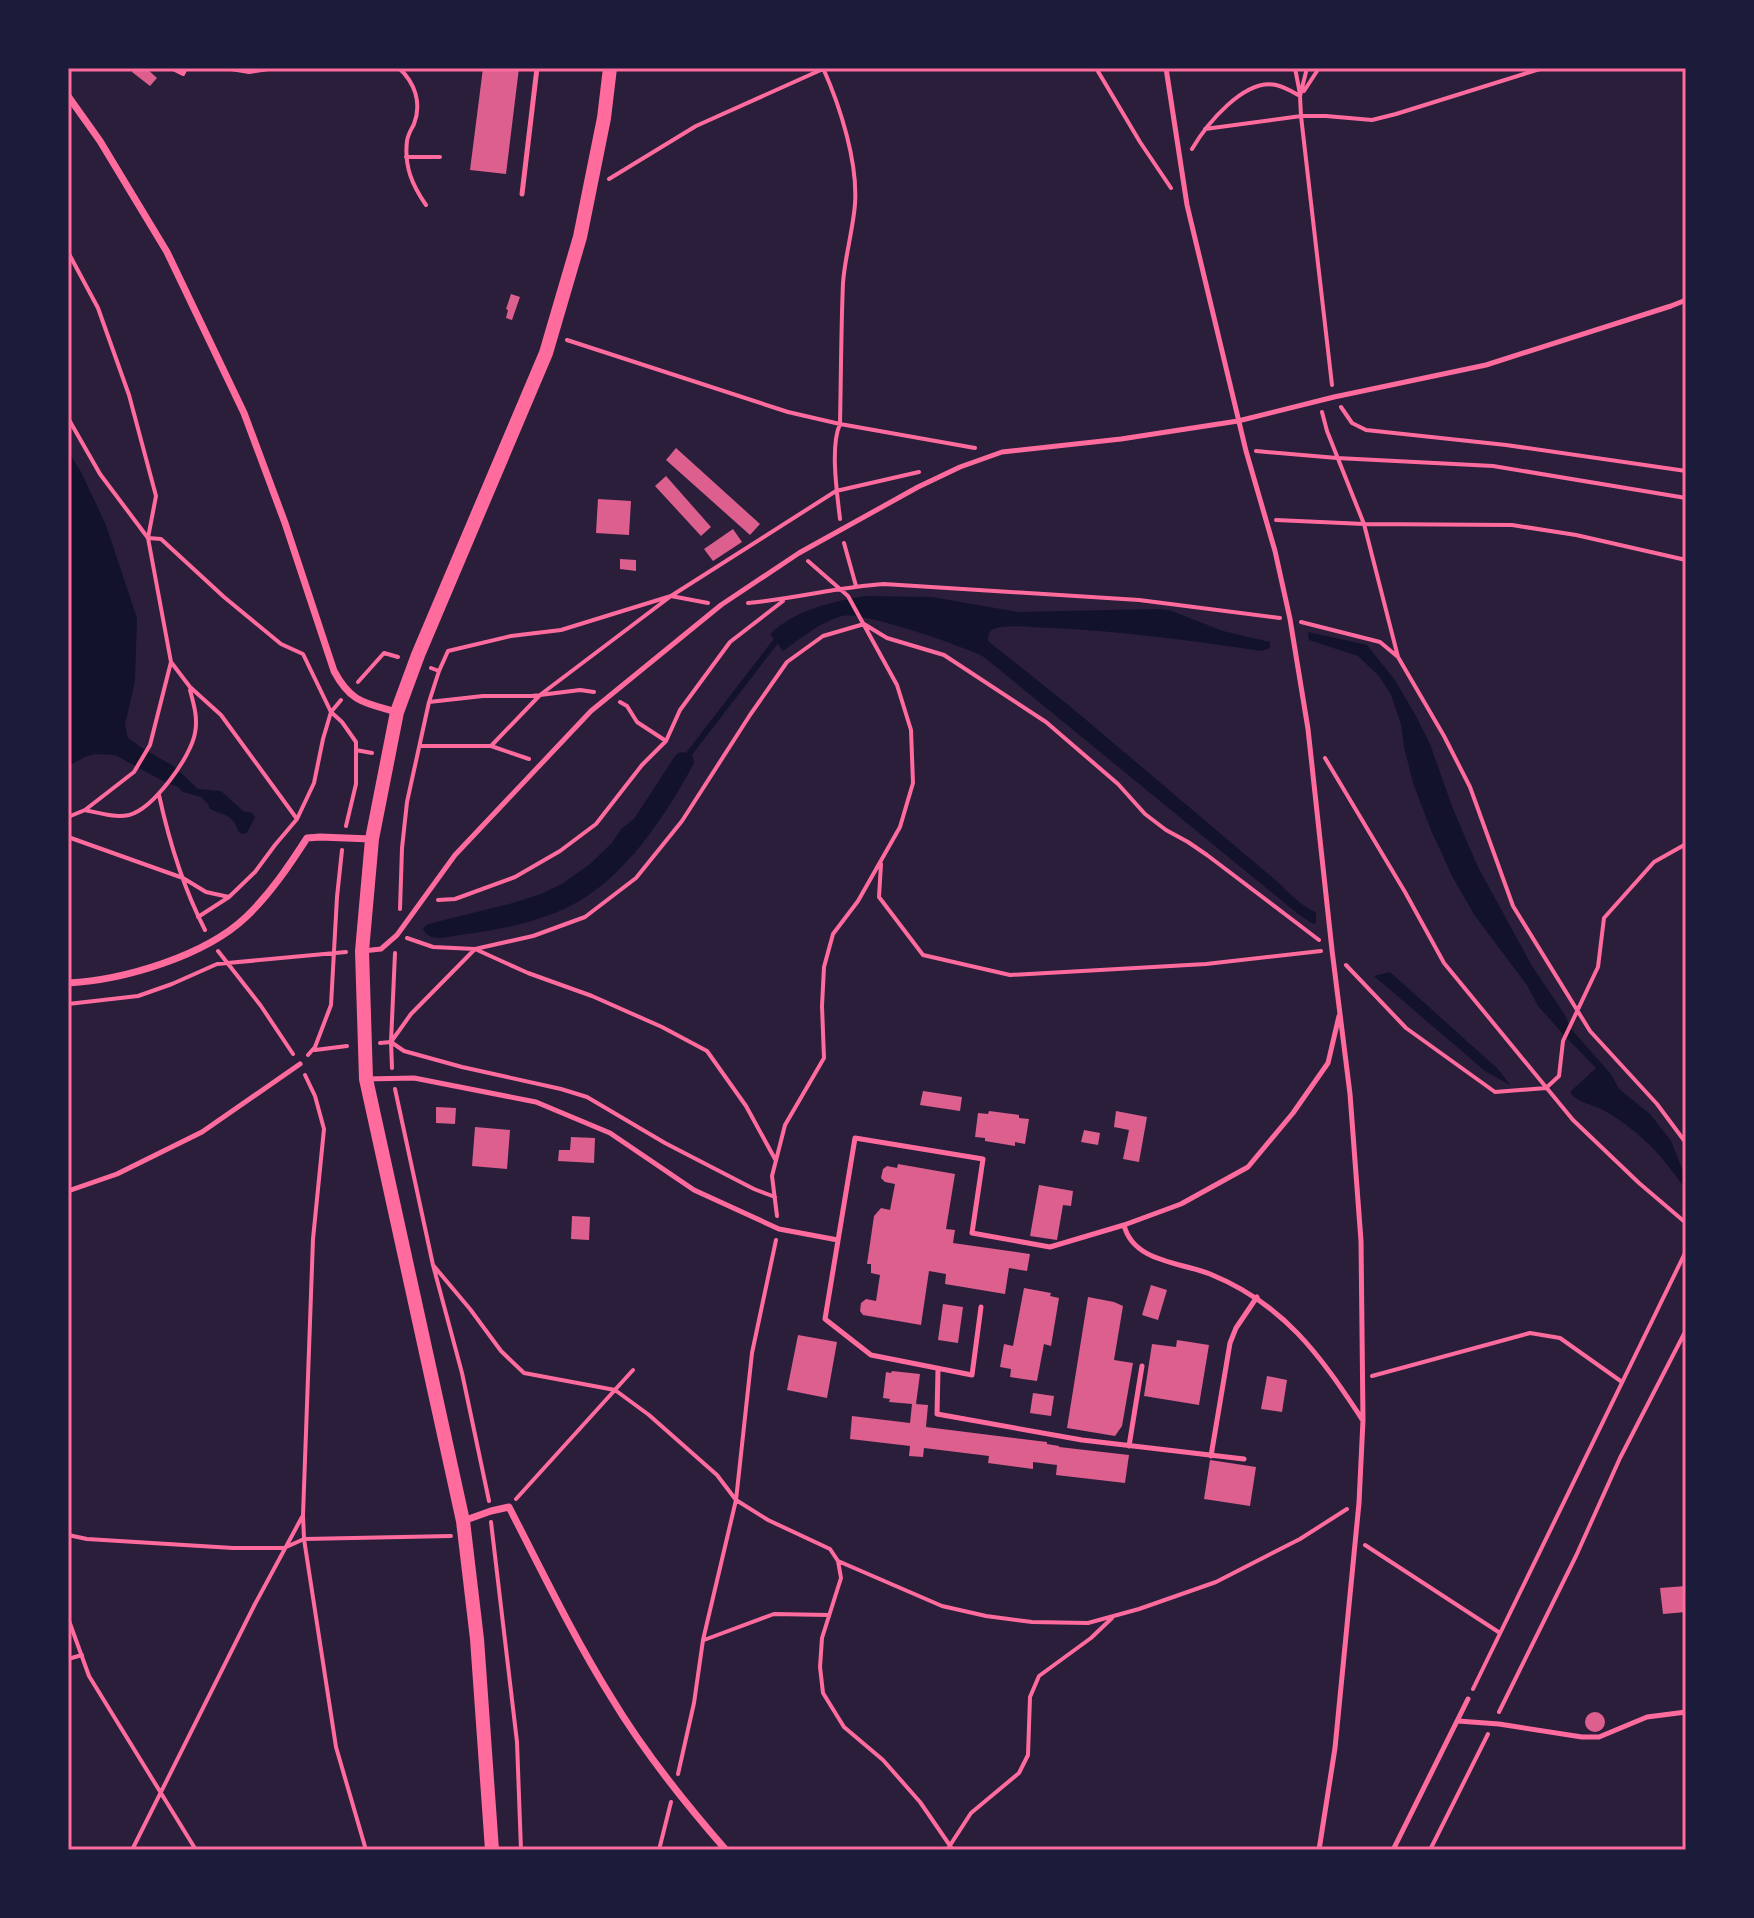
<svg xmlns="http://www.w3.org/2000/svg" width="1754" height="1918" font-family="Rubik,sans-serif">
<style>
.green{fill:#2a1e3b}
.water{fill:#12122b}
.lines{fill:none;stroke-linecap:round;stroke-linejoin:round}
.stream{stroke:#12122b;stroke-width:6}
.building{fill:#dd5f8e}
.path{stroke:#ff6b9d;stroke-width:4}
.service{stroke:#ff6b9d;stroke-width:5}
.pedestrian{stroke:#ff6b9d;stroke-width:7}
.secondary{stroke:#ff6b9d;stroke-width:14}
.neatline{fill:none;stroke:#ff6b9d;stroke-width:3}
</style>
<rect width="100%" height="100%" fill="#1b1b3a"/>
<path class="green" d="M 68,68 L 1686,68 L 1686,1850 L 68,1850 Z"/>
<path class="water" d="M 68,451 L 81,472 L 106,525 L 137,618 L 135,681 L 125,725 L 128,738 L 142,748 L 175,767 L 198,789 L 221,791 L 243,811 L 252,813 L 255,817 L 247,833 L 242,834 L 238,831 C 234,815 223,815 210,809 L 208,804 L 201,797 L 183,792 L 178,787 L 165,782 L 115,755 L 95,754 L 85,757 L 68,766 Z
M 866,596 L 932,597 L 1018,612 L 1158,609 L 1169,610 L 1223,631 L 1270,642 L 1270,648 L 1262,651 C 1192,641 1123,631 1053,628 C 1038,628 1010,624 997,628 C 989,629 988,634 988,641 L 1072,708 L 1273,878 C 1285,888 1302,908 1316,912 L 1316,923 L 1313,924 L 1298,914 L 984,657 C 963,646 862,611 842,616 C 818,623 803,637 783,651 L 770,634 C 795,610 833,601 866,596 Z
M 1308,632 L 1367,645 L 1395,680 L 1416,716 L 1430,744 L 1453,809 L 1478,867 L 1532,966 L 1565,1015 L 1571,1029 L 1611,1074 L 1619,1089 L 1650,1114 L 1671,1141 L 1686,1179 L 1686,1190 C 1670,1167 1653,1145 1630,1128 C 1622,1121 1612,1115 1603,1110 C 1592,1104 1577,1103 1570,1092 L 1596,1068 L 1561,1032 L 1538,1006 L 1527,985 L 1475,916 L 1452,876 L 1431,830 L 1414,786 L 1404,747 L 1401,724 L 1391,695 L 1379,676 L 1358,656 L 1309,640 Z
M 683,752 L 693,756 L 694,763 C 667,814 624,879 572,905 C 537,923 498,930 460,935 C 446,937 428,943 423,928 L 428,924 L 513,903 L 541,894 L 562,884 L 590,864 L 612,843 L 621,829 L 634,819 L 675,756 L 678,753 Z
M 1390,972 L 1498,1069 L 1510,1085 L 1485,1071 L 1374,976 Z"/>
<g class="lines">
<path class="stream" d="M 685,759 L 776,641 L 783,637"/>
</g>
<path class="building" d="M 135,68 L 146,68 L 157,78 L 150,86 L 132,72 Z
M 483,68 L 519,68 L 506,174 L 470,170 Z
M 511,294 L 520,297 L 512,320 L 506,318 L 508,310 L 506,309 Z
M 676,448 L 760,524 L 750,535 L 666,460 Z
M 666,476 L 711,527 L 701,536 L 655,486 Z
M 598,499 L 631,501 L 629,535 L 596,533 Z
M 733,529 L 742,542 L 713,561 L 704,549 Z
M 620,559 L 636,560 L 636,571 L 620,569 Z
M 923,1091 L 962,1097 L 960,1111 L 920,1105 Z
M 436,1107 L 456,1108 L 455,1124 L 436,1123 Z
M 989,1111 L 1019,1115 L 1019,1118 L 1029,1119 L 1025,1144 L 1015,1142 L 1015,1146 L 985,1141 L 985,1138 L 975,1137 L 978,1113 L 988,1114 Z
M 1116,1111 L 1147,1117 L 1139,1162 L 1123,1159 L 1129,1130 L 1114,1127 Z
M 475,1127 L 510,1130 L 507,1169 L 472,1166 Z
M 1084,1130 L 1100,1133 L 1098,1145 L 1081,1142 Z
M 571,1137 L 595,1138 L 594,1163 L 558,1161 L 559,1150 L 570,1150 Z
M 898,1164 L 955,1174 L 946,1229 L 955,1230 L 953,1243 L 1030,1254 L 1027,1271 L 1009,1268 L 1005,1294 L 945,1284 L 946,1274 L 929,1271 L 921,1325 L 863,1315 L 860,1311 L 861,1303 L 866,1299 L 876,1301 L 880,1275 L 871,1273 L 871,1264 L 867,1264 L 874,1216 L 881,1208 L 890,1210 L 895,1184 L 885,1182 L 881,1178 L 883,1169 L 887,1166 L 897,1168 Z
M 1039,1185 L 1073,1191 L 1071,1206 L 1063,1205 L 1057,1240 L 1030,1236 Z
M 572,1216 L 590,1217 L 589,1240 L 571,1239 Z
M 1151,1285 L 1167,1290 L 1158,1320 L 1142,1315 Z
M 1024,1288 L 1051,1293 L 1050,1296 L 1059,1298 L 1051,1346 L 1044,1344 L 1037,1381 L 1010,1377 L 1011,1369 L 1000,1367 L 1004,1344 L 1013,1346 Z
M 1088,1297 L 1114,1302 L 1123,1306 L 1114,1360 L 1133,1363 L 1122,1426 L 1115,1436 L 1067,1428 Z
M 943,1304 L 963,1307 L 958,1343 L 938,1340 Z
M 798,1335 L 837,1342 L 827,1398 L 787,1390 Z
M 1177,1340 L 1209,1345 L 1199,1405 L 1144,1396 L 1152,1344 L 1176,1347 Z
M 892,1371 L 920,1374 L 916,1404 L 928,1405 L 926,1427 L 1047,1442 L 1047,1444 L 1059,1446 L 1059,1447 L 1129,1455 L 1125,1483 L 1056,1475 L 1057,1465 L 1033,1462 L 1033,1469 L 988,1463 L 989,1456 L 924,1448 L 923,1457 L 909,1456 L 910,1446 L 850,1439 L 852,1416 L 910,1423 L 912,1404 L 889,1402 L 890,1399 L 883,1398 L 886,1372 L 891,1373 Z
M 1267,1376 L 1287,1380 L 1282,1412 L 1261,1409 Z
M 1033,1393 L 1054,1396 L 1051,1416 L 1030,1413 Z
M 1210,1460 L 1256,1467 L 1250,1506 L 1204,1499 Z
M 1686,1586 L 1686,1612 L 1663,1614 L 1660,1588 Z
M1585 1722a10 10 0 1 1 20 0a10 10 0 1 1-20 0Z"/>
<g class="lines">
<path class="path" d="M 171,68 L 183,74 L 186,68
M 225,68 L 249,72 L 275,68
M 399,68 C 415,83 422,103 414,124 C 411,130 408,134 407,141 C 404,166 412,185 426,205
M 823,68 C 840,106 858,162 855,204 C 853,230 845,256 843,283 C 841,330 841,377 840,424 C 830,446 837,493 840,519
M 1096,68 L 1140,142 L 1171,188
M 1295,68 L 1300,94
M 1307,68 L 1300,96 L 1301,116 L 1332,385
M 1304,91 L 1319,68
M 1205,129 L 1301,116 L 1326,116 L 1372,120 L 1396,114 L 1543,68
M 1192,149 C 1206,125 1244,78 1276,85 C 1285,87 1293,92 1300,96
M 406,157 L 440,157
M 609,179 L 696,126 L 823,69
M 68,252 L 98,308 L 129,395 L 156,496 L 148,538
M 567,340 L 788,412 L 840,424 L 975,448
M 1341,407 L 1352,423 L 1366,430 L 1506,445 L 1686,471
M 1322,412 L 1327,431 L 1364,524 L 1398,657 L 1444,736 L 1470,787 L 1513,906 L 1590,1031 L 1657,1104 L 1686,1143
M 68,418 L 100,474 L 148,538 L 171,662 L 150,745 L 134,772 L 85,810 L 68,817
M 1256,451 L 1337,458 L 1493,466 L 1686,498
M 1276,520 L 1364,524 L 1512,525 L 1576,535 L 1686,560
M 148,538 L 161,539 L 224,597 L 281,644 L 303,654 L 331,712 L 341,700
M 844,543 L 856,586
M 748,603 C 794,599 838,587 884,584 L 1139,600 L 1280,618
M 1301,622 L 1380,642 L 1398,657
M 171,662 L 190,687 L 221,715 L 297,819
M 431,668 L 439,671 L 448,651 L 511,636 L 561,630 L 671,596 L 708,603
M 358,682 L 384,653 L 398,657
M 429,702 L 439,671
M 620,702 L 627,706 L 637,722 L 666,741
M 420,746 L 491,746
M 356,750 L 372,753
M 1325,758 L 1405,892 L 1444,963 L 1573,1120 L 1639,1183 L 1686,1223
M 529,759 L 491,746 L 540,695 L 671,596 L 836,491 L 919,472
M 159,795 C 169,841 184,889 205,930
M 85,810 C 99,813 115,818 129,815 C 153,809 191,757 195,733 C 198,718 194,705 190,690
M 68,837 L 183,878 L 206,892 L 229,897 L 255,872 L 275,845 L 297,819 L 314,783 L 323,739 L 331,712 L 342,722 L 356,742 L 356,784 L 346,826
M 881,864 L 879,897 L 923,955 L 1010,975 L 1206,964 L 1321,951
M 438,900 L 455,899 L 515,877 L 560,851 L 596,824 L 642,765 L 666,741 L 680,710 L 730,642 L 783,601
M 400,909 L 402,848 L 407,802 L 429,702 L 483,696 L 532,696 L 580,690 L 594,692
M 198,917 L 229,897
M 407,938 L 433,947 L 475,949 L 533,936 L 585,917 L 636,878 L 682,821 L 750,715 L 787,662 L 823,636 L 864,624 L 887,638 L 944,655 L 1046,722 L 1118,784 L 1145,814 L 1166,830 L 1188,842 L 1207,855 L 1319,940
M 218,951 L 261,1006 L 293,1054
M 1346,965 L 1406,1028 L 1495,1092 L 1546,1088 L 1559,1076 L 1563,1041 L 1598,967 L 1604,918 L 1654,862 L 1686,844
M 68,1004 L 138,996 L 172,984 L 217,964 L 346,952
M 391,1042 L 411,1014 L 475,949 L 528,973 L 592,996 L 662,1027 L 707,1051 L 746,1106 L 775,1159
M 380,1043 L 391,1042 L 404,1051 L 462,1067 L 561,1089 L 587,1097 L 665,1143 L 754,1189 L 775,1197
M 315,1050 L 347,1046
M 308,1055 L 315,1047 L 331,1005 L 337,897 L 342,850
M 392,1068 L 391,1042 L 395,953
M 305,1075 L 315,1096 L 324,1129 L 313,1239 L 303,1515 L 304,1539 L 336,1747 L 366,1850
M 395,1089 L 433,1265 L 462,1373 L 489,1501
M 777,1216 L 772,1176 L 785,1125 L 824,1058 L 822,1006 L 824,967 L 833,934 L 858,901 L 900,827 L 913,783 L 911,730 L 897,685 L 848,596 L 808,561
M 433,1265 L 470,1309 L 501,1351 L 524,1373 L 615,1390 L 649,1415 L 717,1475 L 736,1500 L 768,1520 L 830,1549 L 838,1561 L 841,1578 L 822,1638 L 820,1667 L 823,1693 L 844,1727 L 883,1760 L 920,1802 L 953,1850
M 1372,1376 L 1530,1333 L 1560,1338 L 1622,1382
M 516,1499 L 633,1370
M 491,1522 L 517,1742 L 521,1850
M 68,1535 L 87,1539 L 233,1548 L 284,1548 L 304,1539 L 451,1536
M 1365,1545 L 1500,1633
M 838,1561 L 942,1606 L 986,1616 L 1032,1622 L 1088,1623 L 1139,1609 L 1216,1582 L 1300,1539 L 1347,1509
M 68,1618 L 89,1676 L 196,1850
M 704,1640 L 774,1614 L 829,1615
M 68,1659 L 82,1655
M 1473,1689 L 1686,1251
M 1499,1712 L 1576,1556 L 1620,1458 L 1686,1330
M 678,1774 L 694,1703 L 703,1640 L 736,1500 L 752,1353 L 776,1240
M 132,1850 L 255,1604 L 302,1517
M 659,1850 L 671,1802
M 947,1850 L 971,1813 L 1019,1773 L 1028,1755 L 1030,1697 L 1039,1676 L 1091,1638 L 1112,1618
M 1430,1850 L 1488,1734"/>
<path class="service" d="M 1166,68 L 1187,205 L 1246,451 L 1275,551 L 1290,619 L 1308,729 L 1332,950 L 1350,1094 L 1361,1241 L 1363,1420 L 1359,1503 L 1335,1748 L 1319,1850
M 522,194 L 537,68
M 363,951 L 381,949 L 397,935 L 455,855 L 591,711 L 721,605 L 799,553 L 918,487 L 960,467 L 1002,452 L 1121,439 L 1238,421 L 1334,397 L 1486,365 L 1671,306 L 1686,300
M 366,1079 L 414,1078 L 536,1102 L 610,1133 L 694,1190 L 779,1229 L 838,1240
M 68,1191 L 117,1174 L 202,1132 L 300,1064
M 1124,1225 C 1133,1262 1180,1262 1210,1274 C 1284,1304 1319,1354 1362,1419
M 981,1307 L 972,1375 L 871,1355 L 825,1319 L 855,1138 L 983,1159 L 972,1233 L 1050,1247 L 1124,1225 L 1181,1204 L 1248,1167 L 1293,1113 L 1328,1063 L 1339,1016
M 938,1370 L 937,1414 L 1082,1440 L 1244,1459
M 1129,1446 L 1142,1366
M 1211,1456 L 1230,1343 L 1236,1328 L 1257,1297
M 1458,1721 L 1499,1724 L 1582,1737 L 1599,1737 L 1647,1717 L 1686,1712
M 1393,1850 L 1468,1699"/>
<path class="pedestrian" d="M 68,96 L 100,141 L 167,252 L 244,413 L 285,523 L 334,671 C 351,703 365,703 397,712
M 68,983 C 124,980 205,956 246,917 C 270,894 289,866 307,838 L 320,837 L 371,839
M 463,1521 L 491,1511 L 509,1507 C 542,1571 573,1636 611,1697 C 644,1752 684,1802 726,1850"/>
<path class="secondary" d="M 492,1850 L 477,1639 L 463,1521 L 366,1079 L 362,951 L 372,839 L 397,712 L 418,655 L 546,353 L 580,237 L 604,118 L 610,68"/>
</g>
<rect width="1754" height="1918" fill="none" stroke="#1b1b3a" stroke-width="140"/>
<rect x="70" y="70" width="1614" height="1778" class="neatline"/>
</svg>
